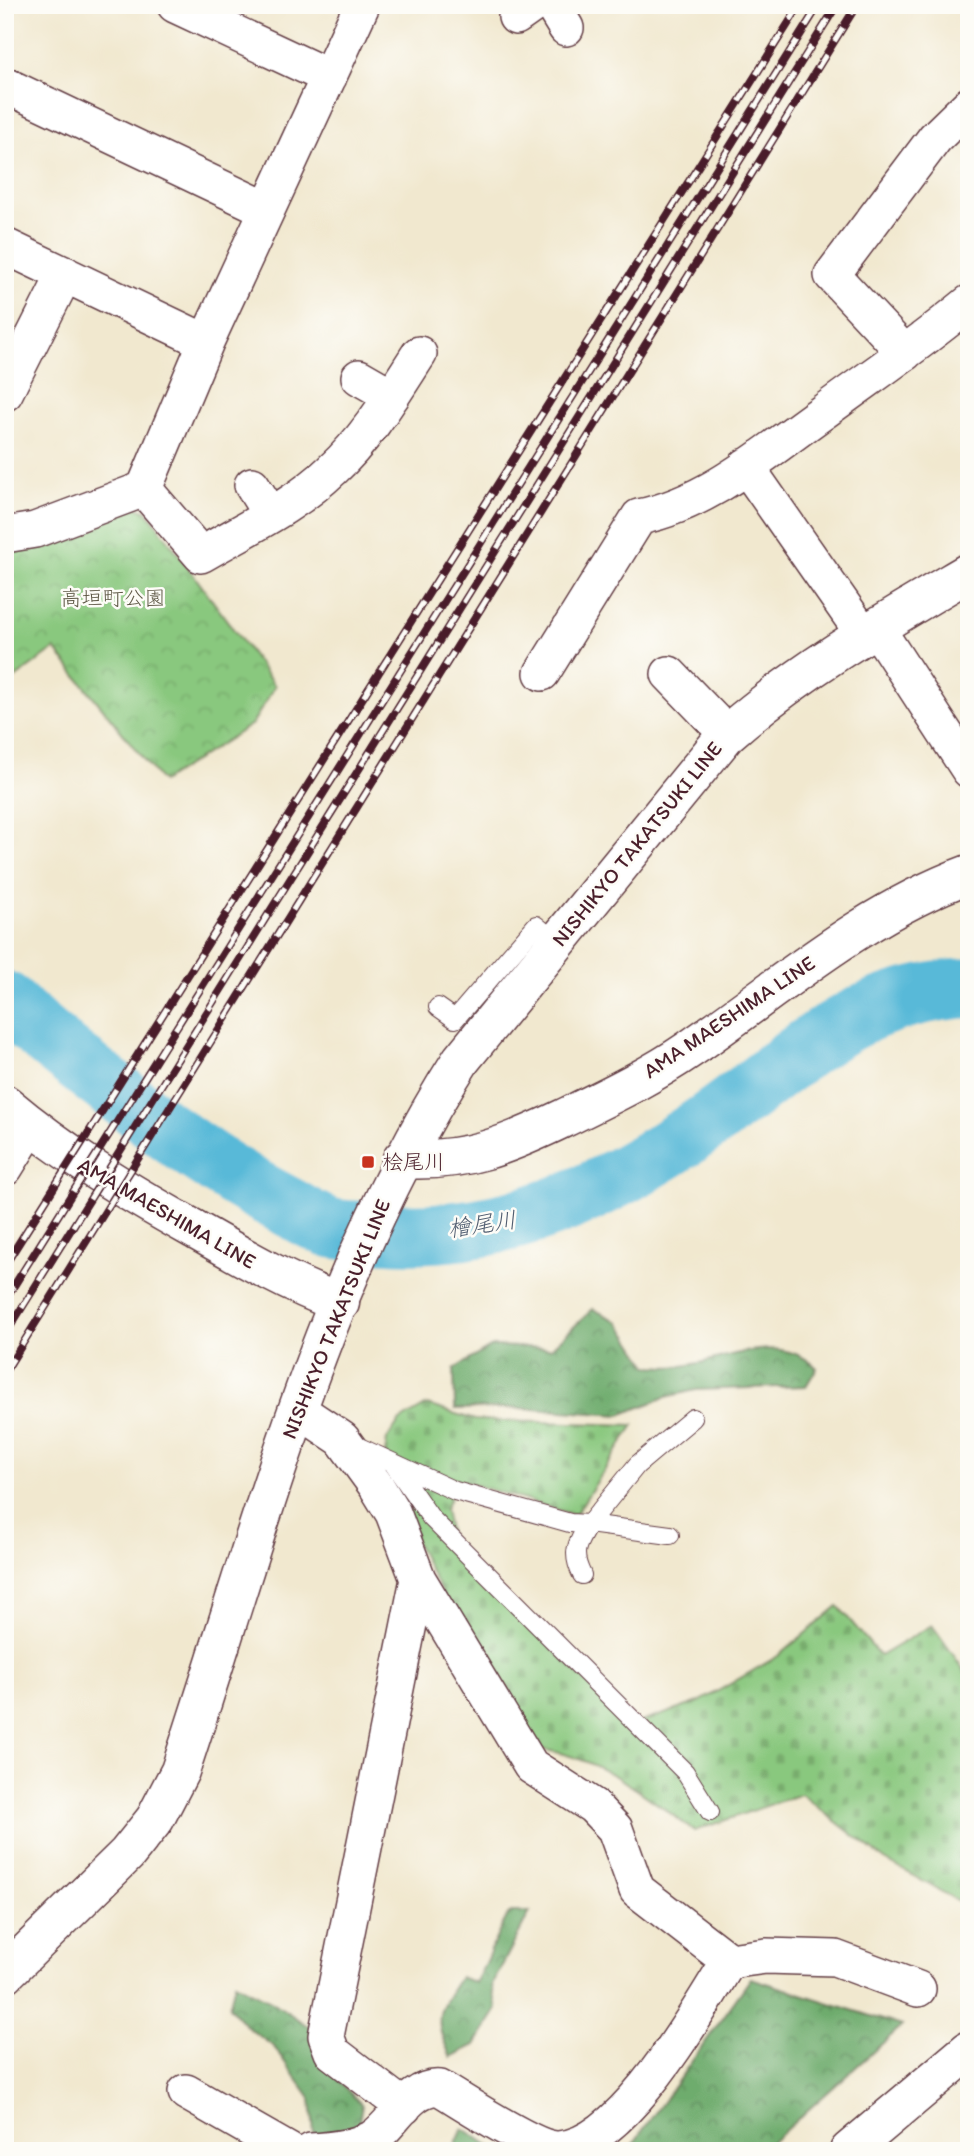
<svg xmlns="http://www.w3.org/2000/svg" width="974" height="2156" font-family="Itim,'Klee One',sans-serif">
<style>
.forest{fill:url(#forest-crowns);stroke:#5c664c;stroke-width:2}
.cemetery{fill:url(#cemetery-stones);stroke:#6a7454;stroke-width:2}
.park{fill:url(#park-crowns);stroke:#6a7454;stroke-width:2}
.lines{fill:none;stroke-linecap:round;stroke-linejoin:round}
.river{stroke:#59b9d8;stroke-width:60}
.service-casing{stroke:#633d44;stroke-width:20}
.minor-casing{stroke:#633d44;stroke-width:38}
.secondary-casing{stroke:#633d44;stroke-width:41}
.primary-casing{stroke:#633d44;stroke-width:41}
.motorway-casing{stroke:#633d44;stroke-width:41}
.service{stroke:#fff;stroke-width:18}
.minor{stroke:#fff;stroke-width:35}
.secondary{stroke:#fff;stroke-width:38}
.primary{stroke:#fff;stroke-width:38}
.motorway{stroke:#fff;stroke-width:38}
.rail-casing{stroke:#4a1f2b;stroke-width:8}
.rail{stroke:#fdfcf7;stroke-width:5;stroke-dasharray:16;stroke-linecap:butt}
.poi-dot{fill:#c8321e;stroke:#fdfcf7;stroke-width:2.5}
.labels{text-anchor:middle;stroke-width:5;stroke-linejoin:round;paint-order:stroke}
.park-label{font-size:21px;fill:#605a48;stroke:#fdfcf7}
.street-label{font-size:21px;fill:#4a1f2b;stroke:#fdfcf7}
.poi-label{font-size:21px;fill:#4a1f2b;stroke:#fdfcf7;text-anchor:start}
.water-label{font-size:23px;font-style:italic;fill:#505d70;stroke:#fdfcf7}
</style>
<defs>
<pattern id="forest-crowns" width="20" height="18" patternUnits="userSpaceOnUse" patternTransform="scale(1.75)"><rect width="20" height="18" fill="#6eac6d"/><path d="M2 6a3 3 0 1 1 6 0M12 15a3 3 0 1 1 6 0" fill="none" stroke="#5c8b5a"/></pattern>
<pattern id="cemetery-stones" width="16" height="16" patternUnits="userSpaceOnUse" patternTransform="scale(1.75)"><rect width="16" height="16" fill="#89c87e"/><path d="M2 7V4a2 2 0 0 1 4 0v3zM10 15v-3a2 2 0 0 1 4 0v3z" fill="#78ab6d"/></pattern>
<pattern id="park-crowns" width="20" height="18" patternUnits="userSpaceOnUse" patternTransform="scale(1.75)"><rect width="20" height="18" fill="#89c87e"/><path d="M2 6a3 3 0 1 1 6 0M12 15a3 3 0 1 1 6 0" fill="none" stroke="#78ab6d"/></pattern>
</defs>
<rect width="100%" height="100%" fill="#fdfcf7"/>
<filter id="ink" filterUnits="userSpaceOnUse"><feTurbulence type="fractalNoise" baseFrequency=".0143" numOctaves="2"/><feDisplacementMap in="SourceGraphic" scale="14" xChannelSelector="R" yChannelSelector="G"/><feConvolveMatrix kernelMatrix="1 2 1 2 8 2 1 2 1" color-interpolation-filters="sRGB"/></filter>
<filter id="wash" filterUnits="userSpaceOnUse"><feTurbulence type="fractalNoise" baseFrequency=".00686" numOctaves="4" result="noise"/><feDisplacementMap in="SourceGraphic" scale="28" xChannelSelector="R" yChannelSelector="G"/><feGaussianBlur stdDeviation="1.57" result="paint"/><feColorMatrix in="noise" values="0 0 0 0 0 0 0 0 0 0 0 0 0 0 0 0 0 1.4 0 .05"/><feComposite in="paint" operator="in"/></filter>
<g filter="url(#wash)">
<rect width="100%" height="100%" fill="#f1e8cf"/>
<path class="forest" d="M 593,1309 L 619,1322 L 648,1366 C 659,1366 671,1368 681,1366 C 726,1361 778,1330 817,1368 L 806,1386 L 696,1390 L 666,1397 L 620,1415 L 517,1408 L 455,1409 L 454,1369 L 492,1346 L 551,1348 Z
M 510,1912 L 530,1912 L 492,1985 L 497,2009 L 475,2045 L 451,2057 C 432,2017 437,2013 460,1977 L 475,1983 C 489,1960 495,1934 510,1912 Z
M 751,1978 L 902,2026 L 762,2151 L 628,2151 Z
M 235,1983 L 271,2001 L 311,2028 L 319,2060 L 362,2105 L 359,2122 L 335,2138 L 314,2135 L 311,2099 L 274,2047 L 247,2027 L 229,2007 Z
M 463,2128 L 497,2151 L 453,2151 Z"/>
<path class="cemetery" d="M 427,1405 L 475,1420 L 634,1425 L 575,1515 L 458,1480 L 445,1509 L 452,1548 L 630,1726 L 699,1702 L 778,1656 L 838,1606 L 880,1656 L 932,1625 L 969,1677 L 969,1907 L 885,1860 L 801,1794 L 694,1831 C 647,1796 597,1755 537,1749 L 442,1594 L 382,1476 L 387,1439 L 400,1421 Z"/>
<path class="park" d="M 132,506 L 146,510 L 275,686 L 252,724 L 162,782 L 55,649 L 5,685 L 5,551 Z"/>
<g class="lines">
<path class="river" d="M 5,1001 C 40,1034 78,1063 116,1092 C 169,1133 221,1172 281,1203 C 297,1211 314,1223 331,1228 C 344,1231 361,1230 375,1232 C 502,1244 606,1193 708,1122 C 800,1058 848,996 969,988"/>
</g>
</g>
<g filter="url(#ink)">
<g class="lines">
<defs>
<path id="service" d="M 438,1007 L 455,1019 L 536,925 L 556,942
M 355,1445 L 455,1491 L 570,1523 L 589,1524 L 637,1465 L 693,1418
M 394,1465 L 431,1518 L 685,1772 L 710,1812
M 582,1575 C 571,1553 576,1545 589,1524 L 670,1535"/>
<path id="minor" d="M 175,5 L 329,77
M 552,5 L 566,28
M 516,17 L 533,5
M 5,85 L 266,209
M 5,246 L 206,342
M 905,353 L 832,275 L 935,138 L 969,105
M 359,377 L 392,396
M 5,393 L 65,274
M 746,466 L 864,635
M 252,485 L 270,514
M 144,489 L 201,555 C 245,529 295,506 332,470 C 368,437 393,394 419,354
M 5,535 L 35,530 L 144,489 L 206,342 L 362,5
M 876,627 L 969,770
M 542,673 L 639,517 C 709,503 766,452 823,412 C 872,376 922,342 969,303
M 669,674 L 727,734
M 5,1168 L 31,1126
M 297,1409 L 342,1439 L 377,1487 L 393,1513 L 418,1579 L 531,1766 L 593,1806 L 615,1829 L 637,1890 L 729,1961 C 697,2012 623,2146 558,2149 C 536,2150 462,2101 440,2088 C 409,2085 394,2126 371,2139 C 354,2147 329,2150 311,2151
M 729,1961 L 766,1956 L 835,1958 L 918,1989
M 186,2092 L 289,2151
M 404,2107 L 332,2052 L 326,2036 L 418,1579"/>
<path id="secondary" d="M 5,1104 C 63,1153 126,1191 192,1228 C 241,1256 287,1283 340,1303
M 402,1159 C 465,1163 508,1145 564,1118 C 607,1097 651,1076 690,1049 C 781,986 864,913 969,874"/>
<path id="primary" d="M 5,1974 L 127,1854 L 155,1819 L 180,1771 C 260,1530 323,1276 461,1060 L 727,734 C 800,670 886,621 969,572"/>
<path id="motorway" d="M 849,2151 L 969,2050"/>
</defs>
<use href="#service" class="service-casing"/>
<use href="#minor" class="minor-casing"/>
<use href="#secondary" class="secondary-casing"/>
<use href="#primary" class="primary-casing"/>
<use href="#motorway" class="motorway-casing"/>
<use href="#service" class="service"/>
<use href="#minor" class="minor"/>
<use href="#secondary" class="secondary"/>
<use href="#primary" class="primary"/>
<use href="#motorway" class="motorway"/>
<defs>
<path id="rail" d="M 5,1265 L 800,5
M 5,1300 L 819,5
M 5,1335 L 837,5
M 5,1372 L 857,5"/>
</defs>
<use href="#rail" class="rail-casing"/>
<use href="#rail" class="rail"/>
</g>
</g>
<rect class="poi-dot" x="361" y="1155" width="14" height="14" rx="3.5"/>
<g class="labels">
<g class="park-label">
<text x="113" y="605">高垣町公園</text>
</g>
<g class="street-label">
<text transform="translate(637 844) rotate(-51)" y="7">NISHIKYO TAKATSUKI LINE</text>
<text transform="translate(729 1017) rotate(-34)" y="7">AMA MAESHIMA LINE</text>
<text transform="translate(167 1213) rotate(30)" y="7">AMA MAESHIMA LINE</text>
<text transform="translate(336 1319) rotate(-68)" y="7">NISHIKYO TAKATSUKI LINE</text>
</g>
<g class="poi-label">
<text x="382" y="1169">桧尾川</text>
</g>
<g class="water-label">
<text transform="translate(482 1224) rotate(-8)" y="8">檜尾川</text>
</g>
</g>
<rect width="974" height="2156" fill="none" stroke="#fdfcf7" stroke-width="28"/>
</svg>
